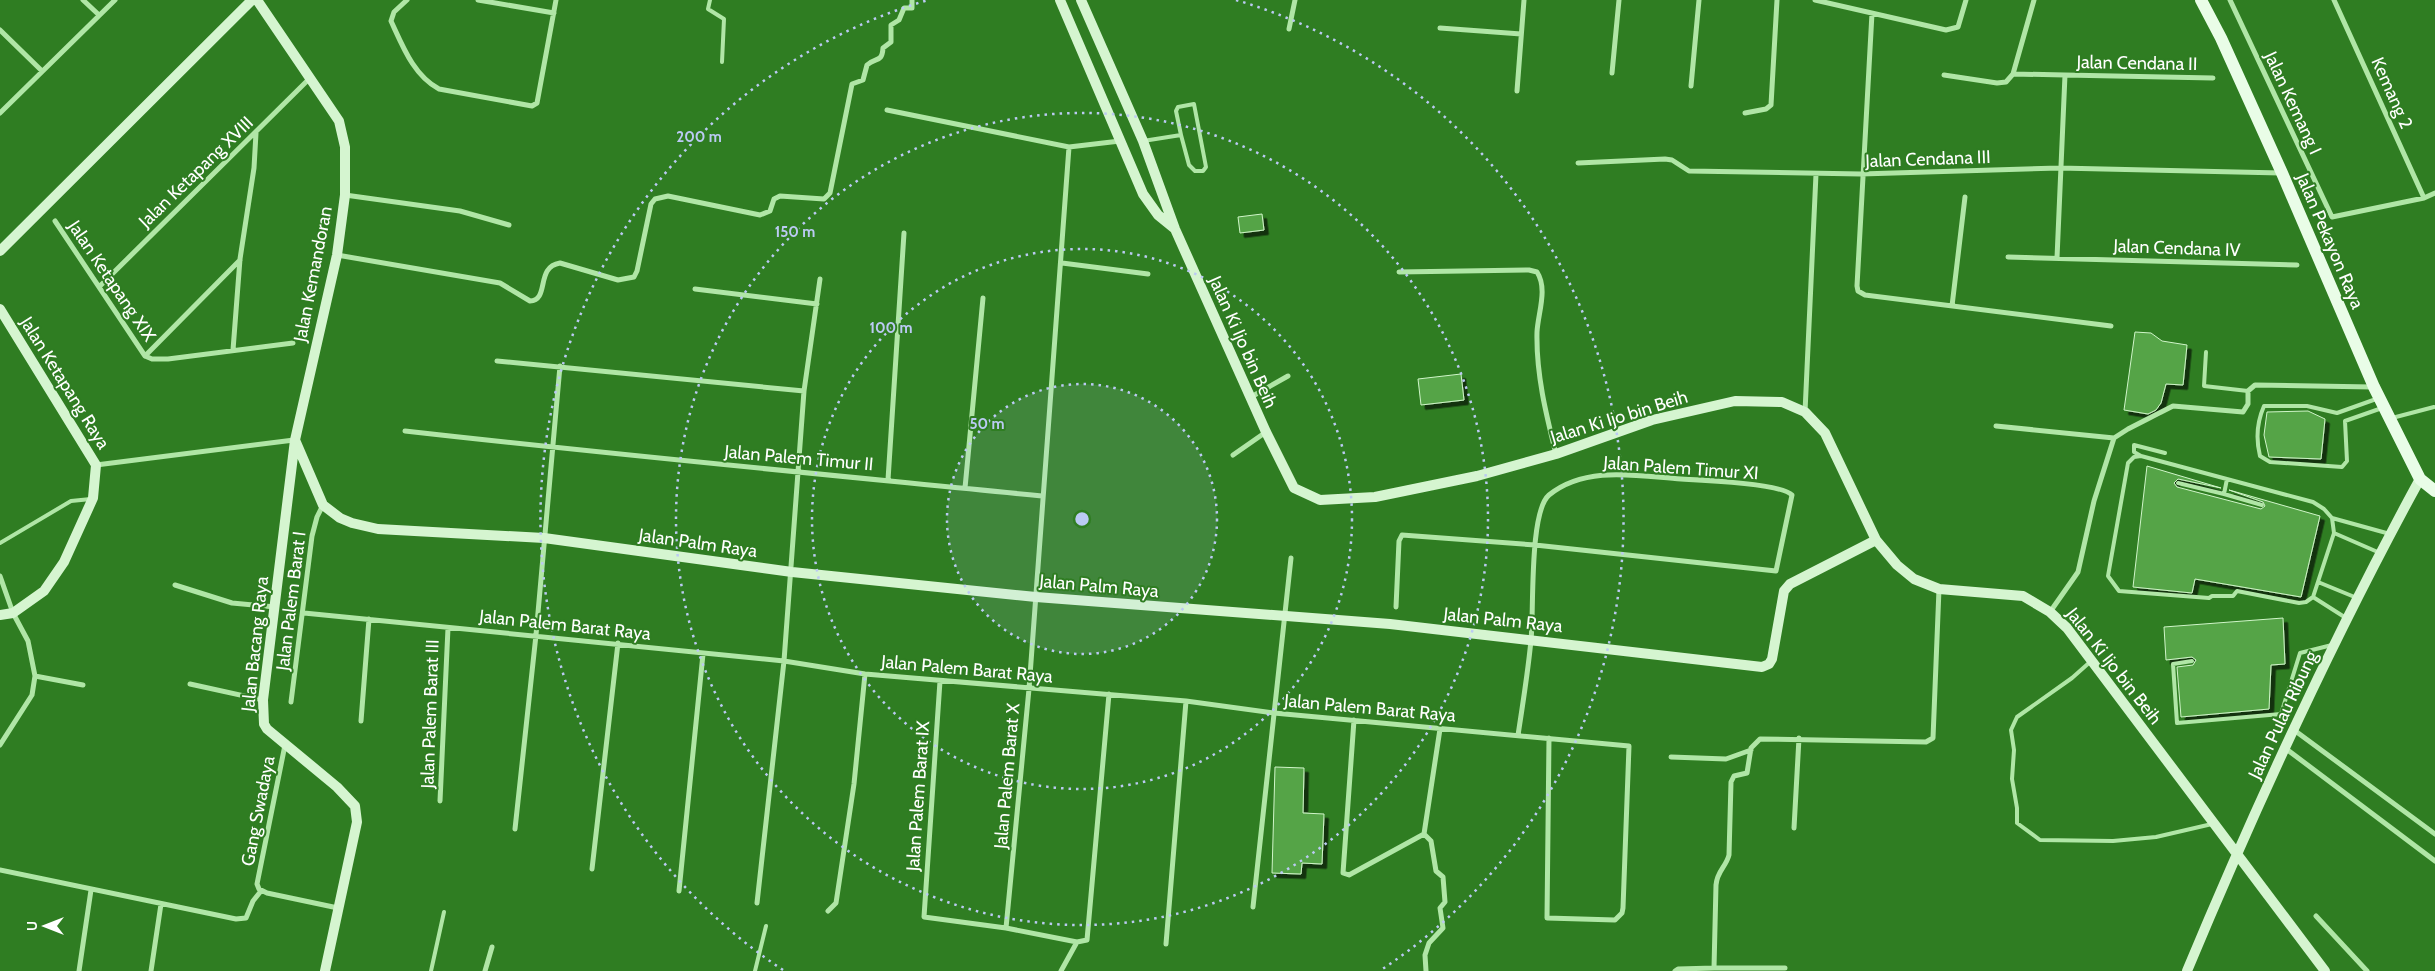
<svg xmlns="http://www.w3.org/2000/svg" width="2435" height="971" font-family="Cabin,sans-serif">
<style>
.building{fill:#54a446;stroke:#d0f5c9;filter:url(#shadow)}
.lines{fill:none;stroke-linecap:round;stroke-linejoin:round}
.lane{stroke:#b0e6a6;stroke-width:4}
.street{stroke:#b0e6a6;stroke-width:5}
.secondary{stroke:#d5f5d0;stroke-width:10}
.primary{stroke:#e9fde7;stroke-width:12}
.ring{fill:none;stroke:#bbcaf3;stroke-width:2.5;stroke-dasharray:2.5 5}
.labels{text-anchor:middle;stroke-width:4;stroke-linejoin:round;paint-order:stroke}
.street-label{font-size:18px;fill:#fff;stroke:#2f7d22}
.centre{fill:#bbcaf3;stroke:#2f7d22;stroke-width:2.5}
.ring-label{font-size:15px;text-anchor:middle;font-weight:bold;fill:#bbcaf3;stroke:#2f7d22;stroke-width:4;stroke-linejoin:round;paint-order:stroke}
</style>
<defs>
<filter id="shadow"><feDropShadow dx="4.5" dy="4.5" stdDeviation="0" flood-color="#0009"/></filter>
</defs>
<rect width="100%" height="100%" fill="#2f7d22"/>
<path class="building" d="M 1262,214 L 1264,230 L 1240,233 L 1238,217 Z
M 2135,332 L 2151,333 L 2162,341 L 2187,345 L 2183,385 L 2166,384 L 2161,403 L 2156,410 L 2148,414 L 2124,410 Z
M 1461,374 L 1464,400 L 1421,405 L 1418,379 Z
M 2308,411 L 2325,419 L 2321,459 L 2269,457 L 2264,435 L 2267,412 Z
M 2147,466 L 2221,488 L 2178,479 L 2174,483 L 2177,487 L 2261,509 L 2265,506 L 2263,502 L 2229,490 L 2320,516 L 2301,597 L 2195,579 L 2192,593 L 2133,587 Z
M 2283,618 L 2285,664 L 2271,665 L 2269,709 L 2181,717 L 2177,667 L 2193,665 L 2196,660 L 2192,657 L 2166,660 L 2164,627 Z
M 1275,767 L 1304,768 L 1303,813 L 1324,814 L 1322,864 L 1302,863 L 1301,874 L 1272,873 Z"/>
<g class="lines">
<path class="lane" d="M 710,0 L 708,9 L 724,19 L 722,62
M 1143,141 L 1181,135 L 1176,111 L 1178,107 L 1194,104 L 1206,167 L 1203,171 L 1195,171 L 1189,165 L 1181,135
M 2206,352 L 2204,386 L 2248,391
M 2379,398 L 2337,413 L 2307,406 L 2264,406 C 2257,422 2256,440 2260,456 L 2270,462 L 2342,467 L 2347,461 L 2345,421 L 2382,408
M 2392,418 L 2434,407
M 2141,456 L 2134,452 L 2134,445 L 2165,453
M 2178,483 L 2224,494 L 2227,479
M 2224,494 L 2262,505
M 2332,518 L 2334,533 L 2313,597 L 2306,602 L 2299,603 L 2237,591 L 2233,596 L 2212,596 L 2209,598 L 2119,591 L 2108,576 L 2128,463 L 2134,457 L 2141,456 L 2313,502 L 2324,509 L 2332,518 L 2390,534
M 2334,533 L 2380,553
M 0,543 L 71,501 L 91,499
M 2318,582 L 2357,598
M 2313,597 L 2346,618
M 2192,661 L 2173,664 L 2177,723 L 2281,714 L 2300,653 L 2332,645
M 2090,662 L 2072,678 L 2017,717 L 2011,730 L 2014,750 L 2012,779 L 2017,808 L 2017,823 L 2040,840 L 2113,841 L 2156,837 L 2212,824
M 431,971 L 444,912
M 755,971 L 766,926"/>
<path class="street" d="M 83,0 L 99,15
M 407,0 L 394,12 L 391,21 C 403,47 414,76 439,89 L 532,106 L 537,103 L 556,0
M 478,0 L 554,13
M 1815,0 L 1946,30 L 1958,27 L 1966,0
M 2230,0 L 2332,217 L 2424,198 L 2435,193
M 2334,0 L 2424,198
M 1872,13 L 1857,286 L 1858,291 L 1865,295 L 2111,326
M 1440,28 L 1521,34
M 1289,29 L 1295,0
M 0,30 L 42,71
M 1612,73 L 1619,0
M 2013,74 L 2065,75
M 1944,75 L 1997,83 L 2006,82 L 2013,74 L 2034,0
M 1691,86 L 1699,0
M 1517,91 L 1524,0
M 887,110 L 1069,147 L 1120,141
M 0,113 L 115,0
M 1745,113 L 1766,109 L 1771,105 L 1777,0
M 1578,163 L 1665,159 L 1672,160 L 1689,171 L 1861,174 L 2059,168 L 2281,173
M 345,195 L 460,211 L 509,225
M 55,221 L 145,356 L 152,359 L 168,359 L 293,343
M 337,255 L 500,283 L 530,301 C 550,300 535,267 560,263 L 618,280 L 634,277 L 637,271 L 651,204 L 655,199 L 668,196 L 760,215 L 770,211 L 774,199 L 780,196 L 824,199 L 830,193 L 852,84 L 863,80 L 867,65 C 876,57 882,63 883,48 L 891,42 L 891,25 L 899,20 L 904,8 L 912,8 L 912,0
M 2008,257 L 2297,265
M 2057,258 L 2065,75 L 2213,78
M 1062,263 L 1148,274
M 1399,272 L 1529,270 L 1537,272 C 1548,289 1538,313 1537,332 C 1536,374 1546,414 1556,454
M 100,286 L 310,78
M 695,289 L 817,304
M 1952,306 L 1965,197
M 233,350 L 240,259 L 254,168 L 256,133
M 145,356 L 240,260
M 497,361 L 804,391
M 1251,397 L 1288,376
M 1805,412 L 1816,174
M 1996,426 L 2114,438
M 405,431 C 617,455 830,475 1042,496
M 2114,438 L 2128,429 L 2173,406 L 2243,412 L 2248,404 L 2248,391 L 2255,385 L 2372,387
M 1233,455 L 1266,432
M 96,465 L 294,440
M 888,480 L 904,233
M 965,488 L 983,298
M 0,576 L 13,613 L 28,641 L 35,676 L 32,695 L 0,745
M 175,585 L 232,603 L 275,607
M 1396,607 L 1399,541 L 1402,535 L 1535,545 L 1776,571 L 1792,495 C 1780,483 1702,480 1681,479 C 1638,476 1586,465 1549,495 C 1529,512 1534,612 1531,640 C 1528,672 1523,703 1518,735
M 2050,612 L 2078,572 L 2094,501 L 2114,438
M 304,613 L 784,661 L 865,674 L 1186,701 L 1274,713 L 1629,746 L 1623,908 L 1622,913 L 1615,920 L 1547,918 L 1549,738
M 35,676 L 83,685
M 940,681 L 924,917 L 1006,928 L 1077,942 L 1087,940 L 1109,694
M 190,684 L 263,700
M 291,702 L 312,536 L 317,517 L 323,505
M 1354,720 L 1343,873 L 1349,875 L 1424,834
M 361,721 L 369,619
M 2294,730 L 2435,834
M 285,745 L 257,884 L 259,889 L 267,893 L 338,908
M 2285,748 L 2435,861
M 1671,757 L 1726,759 L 1751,750
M 440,801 L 448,628
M 1794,828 L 1799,738
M 515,829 L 536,635 L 560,366
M 1424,834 L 1431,841 L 1436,871 L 1443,877 L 1445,902 L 1440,908 L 1443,928 L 1429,943 L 1425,955 L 1426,971
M 1424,834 L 1440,729
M 592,869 L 618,643
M 0,870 L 236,919 L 246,918 L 253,901 L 261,891
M 679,891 L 703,654
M 757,903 L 784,661 L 804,391 L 820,279
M 1253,907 L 1291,558
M 828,911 L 836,903 L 854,784 L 865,674
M 2316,916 L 2367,971
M 1006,928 L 1029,689 L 1069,147
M 1166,944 L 1186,701
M 1714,968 L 1785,968
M 79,971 L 91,890
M 151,971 L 161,904
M 485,971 L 492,947
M 1061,971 L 1077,942
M 1675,971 L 1678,969 L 1714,968 L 1716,885 C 1717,871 1726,867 1729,855 L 1731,782 L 1734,776 L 1747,773 L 1751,748 L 1760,739 L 1926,742 L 1933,738 L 1939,589"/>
<path class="secondary" d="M 257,0 L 339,121 L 345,147 L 345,195 L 337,255 L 295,440 L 263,700 L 264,724 L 267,729 L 337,787 L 355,806 L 357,822 L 325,971
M 1060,0 L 1143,194 L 1158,215 L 1174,228
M 1081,0 L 1143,141 L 1175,229 L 1266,432 L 1294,488 L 1320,500 L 1375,497 L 1477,476 L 1556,454 L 1652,420 L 1735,401 L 1782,402 L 1805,412 L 1825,433 L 1876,540 L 1897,565 L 1914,579 L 1939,589 L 2023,596 L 2050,612 L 2067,628 L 2325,971
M 0,251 L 252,0
M 0,309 L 96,465 L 93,498 L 64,562 L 44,591 L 13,613 L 0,615
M 295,440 L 323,505 L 340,518 L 352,523 L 378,529 L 544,538 L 792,572 L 1036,597 L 1390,624 L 1762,667 L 1769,664 L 1772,659 L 1784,591 L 1790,584 L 1876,540
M 2187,971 C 2257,803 2333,638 2420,479"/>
<path class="primary" d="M 2201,0 L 2221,38 L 2282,173 L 2374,387 L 2420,479 L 2435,491"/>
</g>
<circle cx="1082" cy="519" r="135" fill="#bbcaf3" fill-opacity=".12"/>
<g class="ring">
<circle cx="1082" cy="519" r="135"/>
<circle cx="1082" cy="519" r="270"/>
<circle cx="1082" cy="519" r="406"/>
<path d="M783 970A541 541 0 0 1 928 0M1236 0A541 541 0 0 1 1381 970"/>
</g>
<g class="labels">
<g class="street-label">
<text transform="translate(2137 63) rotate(1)" y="6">Jalan Cendana II</text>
<text transform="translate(2392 93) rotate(66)" y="6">Kemang 2</text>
<text transform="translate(2293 103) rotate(65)" y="6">Jalan Kemang I</text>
<text transform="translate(1928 159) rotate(-2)" y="6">Jalan Cendana III</text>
<text transform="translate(196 172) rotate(-44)" y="6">Jalan Ketapang XVIII</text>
<text transform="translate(2330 241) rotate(67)" y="6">Jalan Pekayon Raya</text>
<text transform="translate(2177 248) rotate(2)" y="6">Jalan Cendana IV</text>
<text transform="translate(313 274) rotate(-79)" y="6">Jalan Kemandoran</text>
<text transform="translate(112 281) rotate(56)" y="6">Jalan Ketapang XIX</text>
<text transform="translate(1243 342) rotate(66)" y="6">Jalan Ki Ijo bin Beih</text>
<text transform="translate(65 383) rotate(58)" y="6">Jalan Ketapang Raya</text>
<text transform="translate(1619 417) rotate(-17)" y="6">Jalan Ki Ijo bin Beih</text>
<text transform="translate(799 458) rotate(5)" y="6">Jalan Palem Timur II</text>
<text transform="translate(1681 468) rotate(4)" y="6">Jalan Palem Timur XI</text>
<text transform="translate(698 543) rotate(8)" y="6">Jalan Palm Raya</text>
<text transform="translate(1099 586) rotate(5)" y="6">Jalan Palm Raya</text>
<text transform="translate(291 601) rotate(-83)" y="6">Jalan Palem Barat I</text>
<text transform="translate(1503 620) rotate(6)" y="6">Jalan Palm Raya</text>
<text transform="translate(565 625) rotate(6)" y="6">Jalan Palem Barat Raya</text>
<text transform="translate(255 644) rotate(-84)" y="6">Jalan Bacang Raya</text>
<text transform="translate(2114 666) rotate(52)" y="6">Jalan Ki Ijo bin Beih</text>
<text transform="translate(967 669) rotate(5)" y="6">Jalan Palem Barat Raya</text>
<text transform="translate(1370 708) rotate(5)" y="6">Jalan Palem Barat Raya</text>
<text transform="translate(430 714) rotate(-88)" y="6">Jalan Palem Barat III</text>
<text transform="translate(2283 715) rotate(-65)" y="6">Jalan Pulau Ribung</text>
<text transform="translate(1007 776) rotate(-85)" y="6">Jalan Palem Barat X</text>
<text transform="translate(918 796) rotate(-86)" y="6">Jalan Palem Barat IX</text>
<text transform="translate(258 811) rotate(-79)" y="6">Gang Swadaya</text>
</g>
</g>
<circle cx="1082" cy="519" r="8" class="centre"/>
<g class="ring-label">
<text x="699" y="142">200 m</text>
<text x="795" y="237">150 m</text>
<text x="891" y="333">100 m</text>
<text x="987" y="429">50 m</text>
</g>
<g transform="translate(45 926) rotate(270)" stroke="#2f7d22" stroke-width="4" paint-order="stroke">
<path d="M0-4L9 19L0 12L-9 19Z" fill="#ffffff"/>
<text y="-8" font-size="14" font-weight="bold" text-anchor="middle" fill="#ffffff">U</text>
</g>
</svg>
